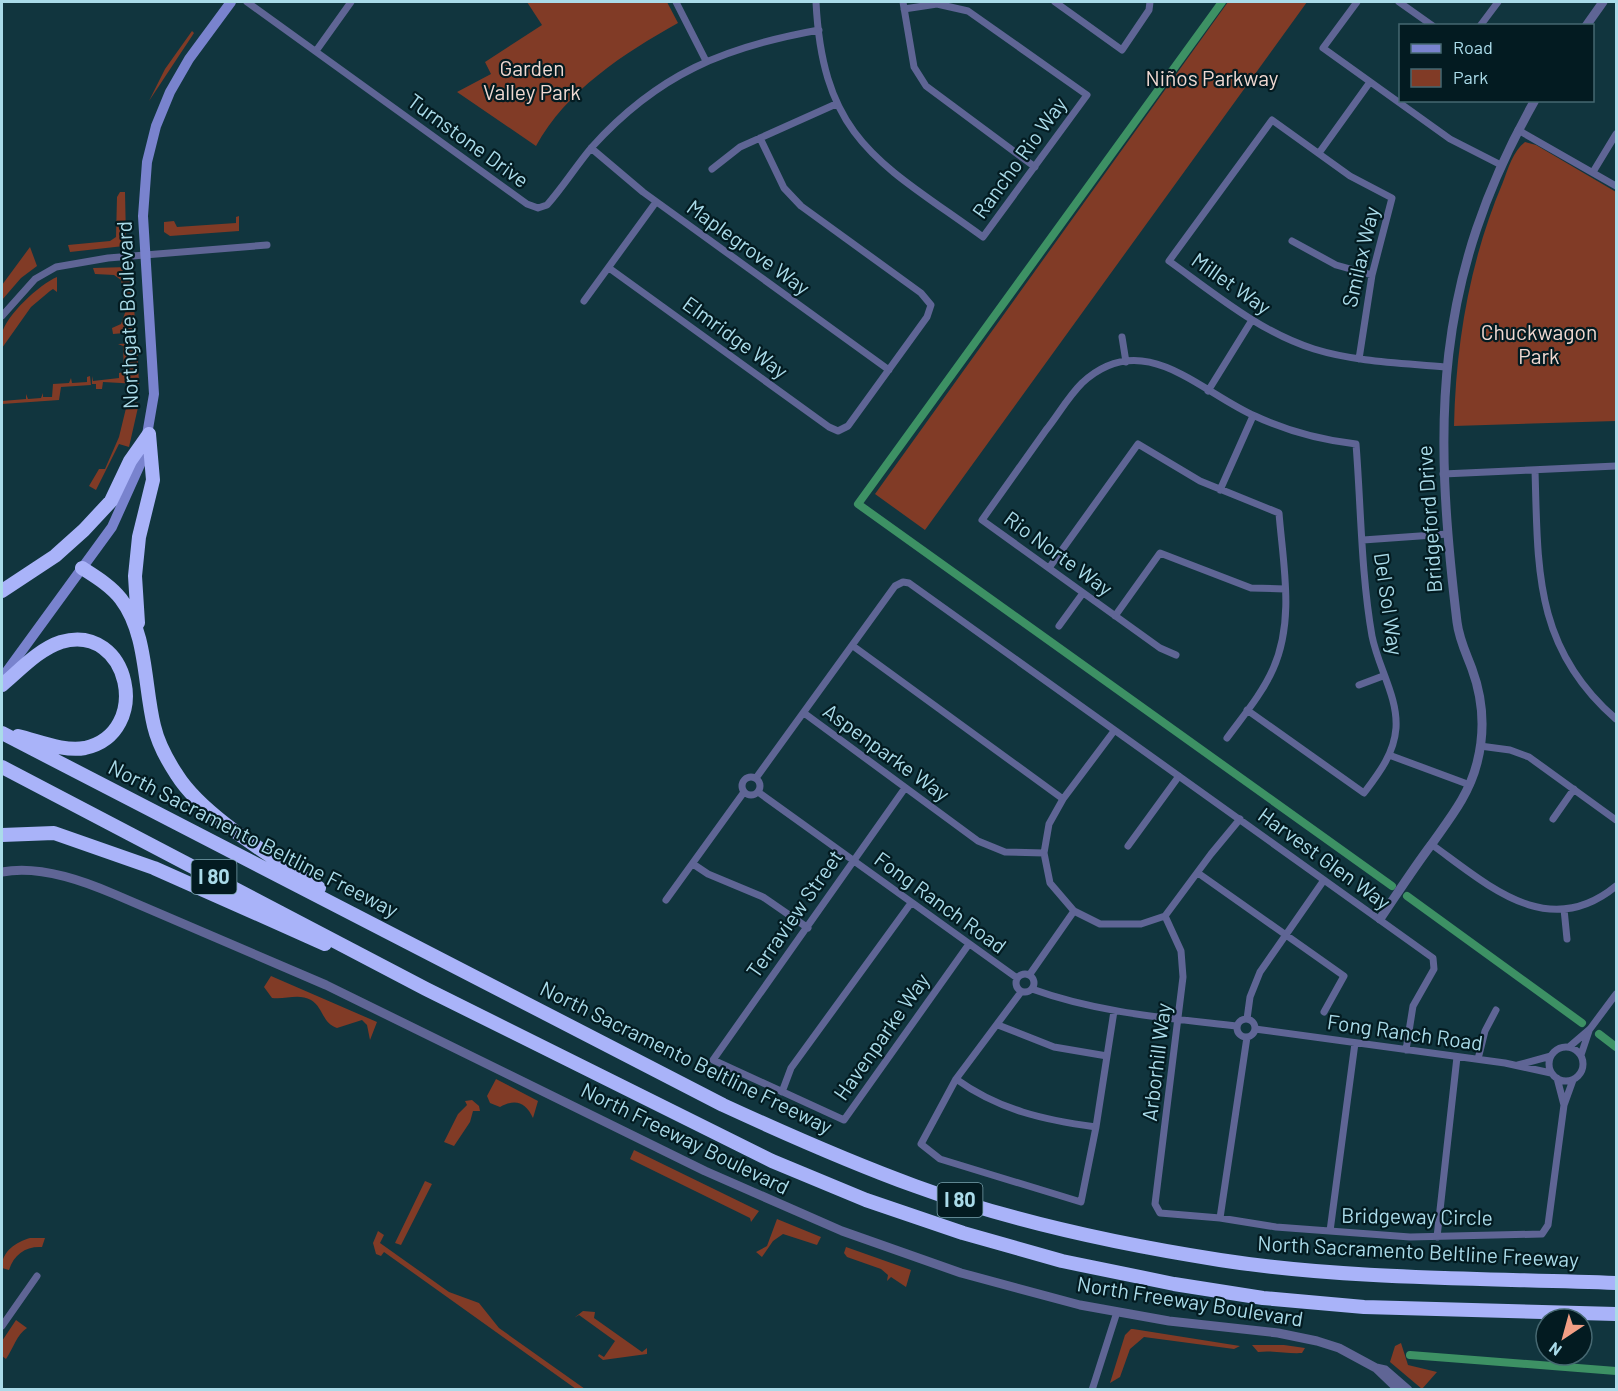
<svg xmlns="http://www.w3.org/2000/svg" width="1618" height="1391" font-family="Barlow,sans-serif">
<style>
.green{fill:#813b26}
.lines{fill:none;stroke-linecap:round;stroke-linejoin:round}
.canal{stroke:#3d9164;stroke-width:8}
.minor{stroke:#5f6595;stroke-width:7}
.tertiary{stroke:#5f6595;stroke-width:9}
.secondary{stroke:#7983ce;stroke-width:10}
.motorway{stroke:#a9b3f9;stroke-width:14}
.labels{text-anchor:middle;stroke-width:4.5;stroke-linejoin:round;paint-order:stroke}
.shield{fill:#031b21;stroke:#78a1ad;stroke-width:1.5}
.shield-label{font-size:20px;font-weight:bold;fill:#aadbe9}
.park-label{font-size:21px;fill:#f0d9d2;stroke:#031b21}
.street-label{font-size:21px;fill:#aadbe9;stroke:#031b21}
</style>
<rect width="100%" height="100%" fill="#11353e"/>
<path class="green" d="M 527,2 L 667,2 L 678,23 C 624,53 566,91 536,146 L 457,92 L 491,74 L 485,62 L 542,25 Z
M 1228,2 L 1307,2 L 925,530 L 875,494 Z
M 192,31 L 194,33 L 149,101 L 165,69 Z
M 1525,142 L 1536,145 L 1616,192 L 1616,421 L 1454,426 C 1456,341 1470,260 1503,182 C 1508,169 1513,151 1525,142 Z
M 120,192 L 125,192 L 126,239 L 124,246 L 70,252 L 68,245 L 110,241 L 116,237 L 117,197 Z
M 239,216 L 239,231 L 170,236 L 164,232 L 164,222 L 174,221 L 177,227 L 236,223 L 236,217 Z
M 30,247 L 37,266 L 21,278 L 2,300 L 2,285 Z
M 128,267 L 131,294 L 124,294 L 121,280 L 114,275 L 95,274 L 93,268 Z
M 57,277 L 57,292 L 53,289 L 50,291 L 31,307 L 2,348 C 2,343 1,338 2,334 C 5,316 40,284 57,277 Z
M 134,308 L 136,332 L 113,334 L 112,328 L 121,324 L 126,310 Z
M 137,343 L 139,384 L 103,382 L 102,389 L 96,389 L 96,384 L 92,384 L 92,376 L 93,381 L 119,378 L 119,373 L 124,372 L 123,346 L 118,344 Z
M 90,376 L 91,385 L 61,387 L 59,400 L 2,404 L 2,401 L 26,399 L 26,394 L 28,399 L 41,398 L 43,393 L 43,397 L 52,397 L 53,384 L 69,383 L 71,378 L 72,383 L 87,382 L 87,377 Z
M 130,402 L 139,403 L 129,447 L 119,444 L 96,490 L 89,486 L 99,469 L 105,469 L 119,437 L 127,404 Z
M 271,976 L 377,1022 L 370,1040 L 367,1025 L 362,1020 L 337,1028 C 322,1023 323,1007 311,1000 C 298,993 285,1000 272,998 L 264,987 Z
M 496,1079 L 538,1101 L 533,1118 C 526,1103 516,1098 500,1107 L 490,1103 L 487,1096 Z
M 472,1100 L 479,1106 L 480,1111 L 473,1111 L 470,1122 L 454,1146 L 444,1142 L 458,1114 L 467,1105 L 465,1101 Z
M 634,1150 L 759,1211 L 751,1222 L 750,1218 L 636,1162 L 630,1159 Z
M 425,1181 L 432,1184 L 401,1245 L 395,1243 Z
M 777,1219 L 821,1237 L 817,1245 L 783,1234 L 773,1241 L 762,1257 L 756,1252 L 767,1246 Z
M 378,1231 L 384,1235 L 380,1243 L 449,1292 L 479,1303 L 499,1328 L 585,1389 L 576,1389 L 384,1252 L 381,1256 L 376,1254 L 373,1243 Z
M 30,1238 L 45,1238 L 42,1247 C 26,1246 14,1254 9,1270 L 2,1268 C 1,1252 16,1242 30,1238 Z
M 846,1247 L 911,1270 L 906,1287 L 891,1277 L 887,1281 L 888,1275 L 881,1269 L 847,1257 L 844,1253 Z
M 583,1311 L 595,1312 L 594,1318 L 642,1352 L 647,1348 L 647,1354 L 603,1360 L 598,1356 L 599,1354 L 604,1357 L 615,1341 L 579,1315 L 574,1318 Z
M 16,1320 L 27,1328 C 17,1334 13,1349 6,1359 L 2,1356 L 2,1341 Z
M 1131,1329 L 1133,1329 L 1240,1346 L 1234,1349 L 1144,1337 L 1130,1349 L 1120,1377 L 1110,1383 L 1125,1335 Z
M 1401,1343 L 1408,1365 L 1437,1372 L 1422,1389 L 1390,1362 L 1395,1346 Z
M 1252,1345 L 1284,1345 L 1305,1348 L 1302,1353 C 1287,1354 1273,1350 1258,1352 Z"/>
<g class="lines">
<path class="canal" d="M 1222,2 L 858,504 L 1392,886
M 1407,896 L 1582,1023
M 1599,1034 L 1616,1047
M 1410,1355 L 1616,1371"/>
<path class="minor" d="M 247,2 L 527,204 L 538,208 L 547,205 C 563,187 576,166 592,147 C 658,74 724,47 819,30
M 676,2 L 706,61
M 816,2 C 823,141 881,163 983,237 L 1087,95 L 968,11 L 937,4 L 904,9
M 903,2 L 914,67 L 926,86 L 1035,167
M 1055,2 L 1122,50 L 1149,10 L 1150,2
M 1357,2 L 1323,48 L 1450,139 L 1501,165
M 1399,2 L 1433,26
M 1480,26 L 1498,2
M 316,51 L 351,2
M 1518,130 L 1616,186
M 591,148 L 643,192 L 889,370
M 1319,153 L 1370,82
M 712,169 L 740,147 L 836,104
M 1593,172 L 1616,134
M 1292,241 L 1336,265 L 1372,275
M 609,268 L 829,427 L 838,431 L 848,426 L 927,317 L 931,305 L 921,293 L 801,206 L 784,188 L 760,138
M 584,301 L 656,202
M 2,316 L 35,279 L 56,267 L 108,258 L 267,245
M 1122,337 L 1126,362
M 1359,359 L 1372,275 L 1392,198 L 1350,176 L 1272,120 L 1169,261 C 1215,294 1260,332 1314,349 C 1356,362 1402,363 1445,367
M 1208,391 L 1252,320
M 1535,470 C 1538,569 1534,648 1616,719
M 1443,474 L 1616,466
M 1220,490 L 1253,416
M 1363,540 L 1448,534
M 1049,568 L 1138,444 L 1200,481 L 1279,513 C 1283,564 1295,620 1273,669 C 1262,694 1243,716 1227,738
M 1115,616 L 1160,553 L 1251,588 L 1285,589
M 1059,626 L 1083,593
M 853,646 L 1063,799
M 1176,655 L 1160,648 L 982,520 C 1003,490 1025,460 1046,430 C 1058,415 1068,397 1082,383 C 1143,326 1200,392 1255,416 C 1287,431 1321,440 1356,444 C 1361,507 1361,573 1372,636 C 1378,667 1398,697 1396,728 C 1394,754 1379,773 1364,793 L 1247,710
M 1359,685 L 1383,676
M 804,713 L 978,841 L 1005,852 L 1044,853
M 1114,731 L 1063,799 L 1049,824 L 1044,853 L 1050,883 L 1074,911 L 1100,924 L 1141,924 L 1165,916 L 1211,854 L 1240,819
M 1480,746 L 1510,750 L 1529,757 L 1616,820
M 1389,755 L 1470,785
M742 786a9 9 0 1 1 18 0a9 9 0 1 1-18 0Z
M 756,778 L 895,586 L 903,582 L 909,583 L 1433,958 L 1434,969 L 1413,1006 L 1406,1050
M 905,788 L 713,1060 L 844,1120 L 969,944
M 758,792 L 1017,978
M 1553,819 L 1574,789
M 1431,844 C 1488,885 1548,942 1616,886
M 1128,846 L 1179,776
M 693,864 L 708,874 L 763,897 L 808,928
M 1198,873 L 1344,976 L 1324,1012
M 666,900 L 744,792
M 1564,909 L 1567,939
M 1165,916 L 1181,951 L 1183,977 L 1155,1204 L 1160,1213 L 1220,1218 L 1276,1227 L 1410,1237 L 1542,1234 L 1548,1225 L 1564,1105 L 1573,1080
M1016 983a9 9 0 1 1 18 0a9 9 0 1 1-18 0Z
M 1030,974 L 1074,911
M 1032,989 C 1098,1013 1167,1018 1237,1026
M 1021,992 L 956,1079 L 921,1144 L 940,1159 L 1081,1202 L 1096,1127 L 1114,1011
M 1247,1019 L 1250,997 L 1260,972 L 1324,880
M1237 1028a9 9 0 1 1 18 0a9 9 0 1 1-18 0Z
M 998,1025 L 1054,1047 L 1107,1056
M 1255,1029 L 1505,1063 L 1551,1073
M1549 1064a17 17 0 1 1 34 0a17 17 0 1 1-34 0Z
M 1569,1047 L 1590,1029 L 1616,994
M 1581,1055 L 1589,1031
M 1478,1059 L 1485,1031 L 1496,1010
M 1518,1065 L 1551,1056
M 1557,1078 L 1564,1105
M 956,1079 C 999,1110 1044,1120 1096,1127
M 782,1092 L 791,1068 L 911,903
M 1220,1218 L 1247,1037
M 1330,1231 L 1355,1043
M 1437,1237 L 1457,1057
M 2,1326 L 37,1276
M 1092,1390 L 1117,1312"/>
<path class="tertiary" d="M 1586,26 L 1603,2
M 2,872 C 37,865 82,880 114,894 L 326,985 L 705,1171 L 842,1231 L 961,1273 L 1080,1305 L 1169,1321 L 1278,1333 L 1317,1341 L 1339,1348 L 1376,1368 L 1385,1370 L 1408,1390
M 1380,919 C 1397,894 1413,869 1431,845 C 1450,818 1469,795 1477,763 C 1485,732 1483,699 1472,669 C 1466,653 1459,639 1457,622 C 1433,423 1433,280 1535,100
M 1376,1368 L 1399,1390"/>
<path class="secondary" d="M 2,678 L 112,527 L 143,458 L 154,394 L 143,216 L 147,162 L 156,126 L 170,92 L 189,59 L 231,2"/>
<path class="motorway" d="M 82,568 C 96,577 111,586 121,599 C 147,633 144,685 154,726 C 158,743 167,760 177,775 C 204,818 277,859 319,888
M 2,591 L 55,556 L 84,530 L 111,501 L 130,461 L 149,434
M 138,623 L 135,576 L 139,537 L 153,480 L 149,434
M 2,685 C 19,671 39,649 61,642 C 130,622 153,733 85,748 C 64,752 39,741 18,736
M 2,733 L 723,1105 C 786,1134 849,1162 915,1186 C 1013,1222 1117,1244 1220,1260 C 1350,1280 1485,1278 1616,1283
M 2,767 L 426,989 L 772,1161 L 866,1200 L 963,1233 L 1062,1261 L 1174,1284 L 1263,1298 L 1364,1307 L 1616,1314
M 2,835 L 54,833 L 154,868 L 325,944"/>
</g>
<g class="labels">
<g class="shield">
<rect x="191.5" y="860" width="45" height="34" rx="4.5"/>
<rect x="937.5" y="1183" width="45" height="34" rx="4.5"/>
</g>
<g class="shield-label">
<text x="214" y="884">I 80</text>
<text x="960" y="1207">I 80</text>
</g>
<g class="park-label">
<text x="532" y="76">Garden<tspan x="532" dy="24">Valley Park</tspan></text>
<text x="1212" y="86">Niños Parkway</text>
<text x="1539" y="340">Chuckwagon<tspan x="1539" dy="24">Park</tspan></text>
</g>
<g class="street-label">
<text transform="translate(468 141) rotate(36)" y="7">Turnstone Drive</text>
<text transform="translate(1020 158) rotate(-54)" y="7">Rancho Rio Way</text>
<text transform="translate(748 248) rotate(36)" y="7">Maplegrove Way</text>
<text transform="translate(1361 257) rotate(-77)" y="7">Smilax Way</text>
<text transform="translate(1231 284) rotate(35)" y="7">Millet Way</text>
<text transform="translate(128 315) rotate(-92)" y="7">Northgate Boulevard</text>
<text transform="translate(735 338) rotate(36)" y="7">Elmridge Way</text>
<text transform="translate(1430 519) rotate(-94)" y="7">Bridgeford Drive</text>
<text transform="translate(1058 554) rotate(36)" y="7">Rio Norte Way</text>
<text transform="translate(1388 604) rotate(82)" y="7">Del Sol Way</text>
<text transform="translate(886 753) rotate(36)" y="7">Aspenparke Way</text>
<text transform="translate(253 839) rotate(27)" y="7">North Sacramento Beltline Freeway</text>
<text transform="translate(1324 859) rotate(36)" y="7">Harvest Glen Way</text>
<text transform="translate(940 903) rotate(36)" y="7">Fong Ranch Road</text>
<text transform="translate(795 914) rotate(-55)" y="7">Terraview Street</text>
<text transform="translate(1405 1033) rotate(8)" y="7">Fong Ranch Road</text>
<text transform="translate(882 1037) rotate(-55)" y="7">Havenparke Way</text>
<text transform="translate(686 1058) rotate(26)" y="7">North Sacramento Beltline Freeway</text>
<text transform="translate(1157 1062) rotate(-83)" y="7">Arborhill Way</text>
<text transform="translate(685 1139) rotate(26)" y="7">North Freeway Boulevard</text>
<text transform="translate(1417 1217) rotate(1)" y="7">Bridgeway Circle</text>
<text transform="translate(1418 1252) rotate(3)" y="7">North Sacramento Beltline Freeway</text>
<text transform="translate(1190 1302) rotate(9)" y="7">North Freeway Boulevard</text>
</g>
</g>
<rect width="1618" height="1391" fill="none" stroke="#aadbe9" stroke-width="6"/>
<rect x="1399" y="24" width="195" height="78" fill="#031b21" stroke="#466871" stroke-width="1.5"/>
<rect x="1411" y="44" width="30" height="9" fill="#7983ce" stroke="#466871" stroke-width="1.5"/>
<text x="1453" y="54" font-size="18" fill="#aadbe9">Road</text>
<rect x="1411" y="69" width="30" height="18" fill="#813b26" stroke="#466871" stroke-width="1.5"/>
<text x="1453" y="84" font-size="18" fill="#aadbe9">Park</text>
<g transform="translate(1564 1337) rotate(216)"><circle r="28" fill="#031b21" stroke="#466871" stroke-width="1.5"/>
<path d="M0-4.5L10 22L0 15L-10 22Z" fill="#f39f85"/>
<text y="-9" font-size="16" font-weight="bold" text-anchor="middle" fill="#aadbe9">N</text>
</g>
</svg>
